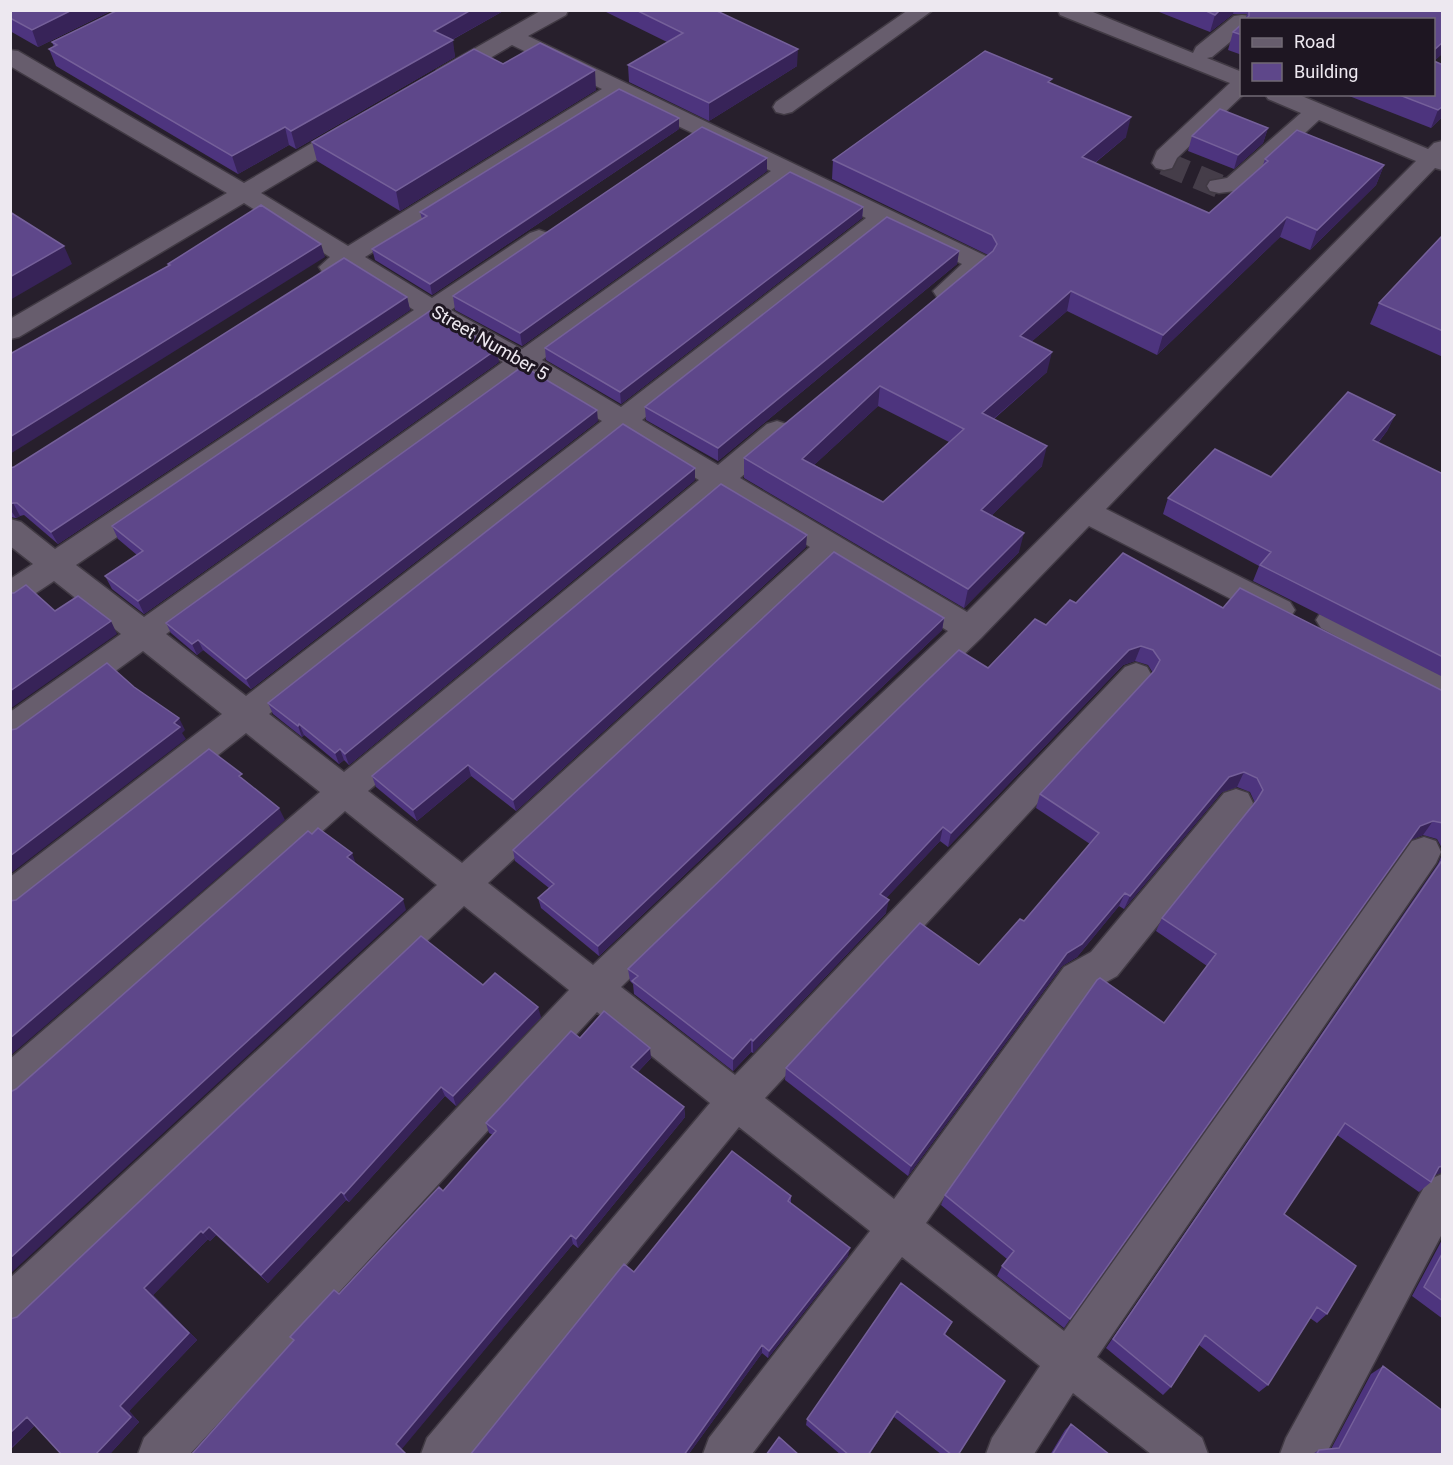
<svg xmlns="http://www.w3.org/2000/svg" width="1453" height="1465" font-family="Roboto,sans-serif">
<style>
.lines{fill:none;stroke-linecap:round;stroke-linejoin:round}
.minor-tunnel{stroke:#453d49;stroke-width:24;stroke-dasharray:24 12;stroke-linecap:butt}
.minor-casing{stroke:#413a44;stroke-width:3}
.minor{fill:#675d6d;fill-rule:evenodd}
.wall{fill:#4d347e;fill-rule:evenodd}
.shaded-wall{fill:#372358}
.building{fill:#5e478a;stroke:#75609a;stroke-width:1.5;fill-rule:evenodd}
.labels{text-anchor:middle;stroke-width:6;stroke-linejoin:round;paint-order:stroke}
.street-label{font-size:18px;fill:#ede8f0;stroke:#1e1622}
</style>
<rect width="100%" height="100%" fill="#271f2c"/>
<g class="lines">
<path class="minor-tunnel" d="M 1164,163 L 1219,186"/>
<defs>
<path id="minor" d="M 542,10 L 568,10 L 566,15 L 528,36 L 988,257 L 992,263 L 988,269 C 973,281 958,302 937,297 L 933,291 L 962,264 L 885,227 L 642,420 L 718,465 L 767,424 L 777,421 L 787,424 L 791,431 L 787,438 L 740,478 L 967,612 L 1416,161 L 1319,120 L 1243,190 L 1219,193 L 1210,191 L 1207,186 L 1210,181 L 1227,178 L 1301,113 L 1268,99 L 1265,94 L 1297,94 L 1428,149 L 1434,143 L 1442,141 L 1442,170 L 1435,168 L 1106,509 L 1290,602 L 1295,610 L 1290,618 L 1279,622 L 1268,618 L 1089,526 L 981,638 L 621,987 L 735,1075 L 1125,667 L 1136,663 L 1147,667 L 1152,676 L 1147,685 L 765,1098 L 894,1199 L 1064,967 L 1091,952 L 1224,793 L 1236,789 L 1248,793 L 1253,803 L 1248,813 L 1117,976 L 1090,991 L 926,1223 L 1064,1331 L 1412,841 L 1424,837 L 1436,841 L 1441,852 L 1436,863 L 1097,1357 L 1202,1438 L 1208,1454 L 1151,1454 L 1073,1393 L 1034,1454 L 986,1454 L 992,1438 L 1040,1366 L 902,1257 L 752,1454 L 703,1454 L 709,1438 L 870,1231 L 739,1127 L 471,1454 L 421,1454 L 427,1438 L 710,1103 L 597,1012 L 190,1454 L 138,1454 L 144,1438 L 569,990 L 464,906 L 25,1322 L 10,1328 L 10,1278 L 437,885 L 345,811 L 24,1097 L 10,1102 L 10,1059 L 320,792 L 246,733 L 23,909 L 10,913 L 10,877 L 222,714 L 143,651 L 22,739 L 10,743 L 10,712 L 121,634 L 54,581 L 21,603 L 10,606 L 10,579 L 33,564 L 10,546 L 10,519 L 21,522 L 55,549 L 414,310 L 348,268 L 332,275 L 323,273 L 319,267 L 330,257 L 244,203 L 19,337 L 10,339 L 10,319 L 227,193 L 10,66 L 10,50 L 18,51 L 244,183 L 346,123 L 354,121 L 362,123 L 366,128 L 362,133 L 261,193 L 348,246 L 602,89 L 512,45 L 453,80 L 445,82 L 437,80 L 434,75 L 437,70 ZM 620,98 L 771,171 L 522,349 L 451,310 L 548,243 L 551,238 L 548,233 L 539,230 L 530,233 L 432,298 L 365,257 ZM 789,181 L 866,218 L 621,407 L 542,360 ZM 433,322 L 503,362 L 144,617 L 76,565 ZM 524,374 L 602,421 L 246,696 L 166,634 ZM 624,434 L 699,480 L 344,772 L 269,714 ZM 721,493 L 810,547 L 462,863 L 368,791 ZM 833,561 L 948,631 L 593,965 L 488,883 Z
M 908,10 L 933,10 L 792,112 L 784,114 L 776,112 L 773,107 L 776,102 Z
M 1058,10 L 1088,10 L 1193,53 L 1196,47 L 1234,16 L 1242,15 L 1250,16 L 1252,20 L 1242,20 L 1242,32 L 1212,57 L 1207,58 L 1242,72 L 1242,94 L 1244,94 L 1177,158 L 1172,168 L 1164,170 L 1156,168 L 1152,163 L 1157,151 L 1230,83 L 1060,15 Z
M 1332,608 L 1343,612 L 1442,663 L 1442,690 L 1431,687 L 1321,628 L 1316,620 L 1321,612 Z
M 1442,1174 L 1442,1234 L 1326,1454 L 1280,1454 L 1286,1438 L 1428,1180 Z"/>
</defs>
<use href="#minor" class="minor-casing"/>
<use href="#minor" class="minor"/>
</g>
<path class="wall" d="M 10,10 L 113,10 L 38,47 L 10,31 Z
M 118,10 L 505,10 L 452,40 L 455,57 L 296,149 L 289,145 L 238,174 L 56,66 L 49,49 L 54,47 L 52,42 Z
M 602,10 L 715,10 L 797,66 L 709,121 L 629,82 L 628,65 L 667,42 Z
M 1154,10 L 1443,10 L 1443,53 L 1434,61 L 1245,20 L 1247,14 L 1233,14 L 1210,32 Z
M 1242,24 L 1242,55 L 1228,50 L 1233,32 Z
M 503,64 L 596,90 L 400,211 L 317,161 L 312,142 Z
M 1443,65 L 1443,116 L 1431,128 L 1344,94 L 1434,94 Z
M 1051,83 L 1126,137 L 1095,163 L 1209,213 L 1263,165 L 1265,159 L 1384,165 L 1376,185 L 1310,250 L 1280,237 L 1157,355 L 1067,311 L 1031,342 L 1047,372 L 994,419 L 1042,466 L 992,515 L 1019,552 L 964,608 L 744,478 L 744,458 L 988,255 L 832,179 L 833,160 ZM 878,406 L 949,442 L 883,502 L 814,465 Z
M 1268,128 L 1263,143 L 1234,169 L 1188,151 L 1192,136 Z
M 679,129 L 432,295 L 375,260 L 372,249 L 422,219 L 420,212 Z
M 767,171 L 522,346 L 455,310 L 453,296 Z
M 863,207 L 862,218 L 621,404 L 546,360 L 545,348 Z
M 1443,237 L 1443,357 L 1370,324 L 1379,303 Z
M 959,251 L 957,264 L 718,461 L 646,420 L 645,407 Z
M 407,297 L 410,310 L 58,544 L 24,515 L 20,516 L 16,518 L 10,517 L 10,468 Z
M 499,362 L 144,614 L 112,589 L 105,576 L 137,555 L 118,539 L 112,526 Z
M 1395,415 L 1387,431 L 1378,443 L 1443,474 L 1443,677 L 1253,581 L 1259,566 L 1163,514 L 1168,498 L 1271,477 Z
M 598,421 L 251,689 L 203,650 L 197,655 L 171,633 L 166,623 Z
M 695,480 L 349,765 L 344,760 L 339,764 L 304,735 L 302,737 L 273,714 L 268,703 Z
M 806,547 L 516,811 L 471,776 L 417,821 L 376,787 L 372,776 Z
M 1076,603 L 1223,608 L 1443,691 L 1443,850 L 1437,839 L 1423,835 L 1410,840 L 1064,1328 L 997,1276 L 1002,1266 L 1007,1259 L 941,1205 L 945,1195 L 1164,1023 L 1207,966 L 1156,931 L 1162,918 L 1255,803 L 1250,792 L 1237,787 L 1222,792 L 1124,909 L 1119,906 L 1077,957 L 1062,966 L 908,1176 L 785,1080 L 786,1068 L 979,965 L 1024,921 L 1090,844 L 1036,808 L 1040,794 L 1153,673 L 1148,665 L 1135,661 L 1123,665 L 948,847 L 940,841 L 886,898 L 886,913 L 753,1053 L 751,1052 L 733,1071 L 634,994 L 633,984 L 630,981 L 628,969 L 988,668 Z
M 944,618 L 942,630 L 599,956 L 541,908 L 538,898 L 549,888 L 515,861 L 513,850 Z
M 1443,852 L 1443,1172 L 1434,1175 L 1431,1182 L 1419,1192 L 1337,1135 L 1284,1214 L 1327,1314 L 1317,1323 L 1310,1318 L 1268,1385 L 1259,1392 L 1199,1345 L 1171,1387 L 1163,1395 L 1106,1348 L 1438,864 Z
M 483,985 L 541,1017 L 456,1106 L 445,1096 L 349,1202 L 346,1200 L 268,1283 L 216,1235 L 210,1241 L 208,1239 L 153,1295 L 197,1340 L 129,1411 L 139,1422 L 109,1455 L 62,1455 L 35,1425 L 11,1449 L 17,1317 Z
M 580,1038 L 651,1058 L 638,1072 L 684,1107 L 685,1117 L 578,1248 L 573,1244 L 401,1449 L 191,1455 L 339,1294 L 443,1191 L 493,1135 L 489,1133 L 486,1123 Z
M 791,1196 L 791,1203 L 848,1256 L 768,1358 L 762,1353 L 688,1455 L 470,1455 L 634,1272 Z
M 1443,1238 L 1443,1319 L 1412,1296 Z
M 952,1322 L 945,1335 L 958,1455 L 942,1455 L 894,1417 L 869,1455 L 841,1455 L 806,1425 L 807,1419 Z
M 1383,1366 L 1443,1455 L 1311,1455 L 1319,1450 L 1331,1449 L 1371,1374 Z
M 1071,1424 L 1110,1455 L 1050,1455 L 1065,1430 Z"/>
<path class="shaded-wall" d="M 72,10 L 113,10 L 38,47 L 32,30 Z
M 471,10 L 505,10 L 437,48 L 434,31 Z
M 1220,10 L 1234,10 L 1233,14 L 1210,32 L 1215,15 Z
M 453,40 L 455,57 L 296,149 L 291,131 Z
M 1443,42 L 1443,53 L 1434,61 L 1434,50 Z
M 798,49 L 797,66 L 709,121 L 709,103 Z
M 595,70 L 596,90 L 400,211 L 396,191 Z
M 1443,106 L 1443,116 L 1431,128 L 1438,110 Z
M 1131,117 L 1126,137 L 1077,177 L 1082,157 Z
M 679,118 L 679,129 L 432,295 L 430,284 Z
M 285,127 L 289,145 L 238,174 L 232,156 Z
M 1268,128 L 1263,143 L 1234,169 L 1238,155 Z
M 767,158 L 767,171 L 522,346 L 520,333 Z
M 1384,165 L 1376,185 L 1310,250 L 1317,230 Z
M 863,207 L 862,218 L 621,404 L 620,392 Z
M 1287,217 L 1280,237 L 1157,355 L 1163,335 Z
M 321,244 L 325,257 L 10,454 L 10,437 Z
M 64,246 L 72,264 L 10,300 L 10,277 Z
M 959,251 L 957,264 L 718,461 L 718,448 Z
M 1071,291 L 1067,311 L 1016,355 L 1020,336 Z
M 407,297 L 410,310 L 58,544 L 51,532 Z
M 497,349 L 499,362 L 144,614 L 138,601 Z
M 1052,352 L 1047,372 L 978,432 L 982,413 Z
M 880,386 L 878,406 L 800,478 L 802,459 Z
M 597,410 L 598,421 L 251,689 L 246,679 Z
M 1395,415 L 1387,431 L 1366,457 L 1373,440 Z
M 1047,446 L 1042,466 L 978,529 L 981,510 Z
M 695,468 L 695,480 L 349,765 L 345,754 Z
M 13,503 L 20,516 L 16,518 L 10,509 L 10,504 Z
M 1024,533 L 1019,552 L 964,608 L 968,589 Z
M 807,535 L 806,547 L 516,811 L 513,800 Z
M 944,618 L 942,630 L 599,956 L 598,946 Z
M 111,621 L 117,634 L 10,709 L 10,691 Z
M 198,640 L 203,650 L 197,655 L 192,644 Z
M 1141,646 L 1135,661 L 1123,665 L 948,847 L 951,833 L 1129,650 Z
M 179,718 L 185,730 L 182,733 L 186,739 L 10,874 L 10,856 Z
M 299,724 L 304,735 L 302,737 L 298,726 Z
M 340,749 L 344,760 L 339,764 L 335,753 Z
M 468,765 L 471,776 L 417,821 L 413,810 Z
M 1244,772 L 1237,787 L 1222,792 L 1124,909 L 1130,896 L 1229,777 Z
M 279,808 L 285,820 L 10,1056 L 10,1038 Z
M 1433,821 L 1423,835 L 1410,840 L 1064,1328 L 1420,826 Z
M 943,827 L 940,841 L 878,907 L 880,894 Z
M 352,853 L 356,864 L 347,857 Z
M 1125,893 L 1119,906 L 1077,957 L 1062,966 L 908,1176 L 911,1166 L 1067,953 Z
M 403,899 L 406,910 L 10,1274 L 10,1258 Z
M 889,900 L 886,913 L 753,1053 L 753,1041 Z
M 538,1007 L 541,1017 L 456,1106 L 453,1096 Z
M 751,1039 L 751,1052 L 733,1071 L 733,1059 Z
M 650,1048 L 651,1058 L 633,1077 L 631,1067 Z
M 441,1087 L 445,1096 L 349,1202 L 344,1194 Z
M 684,1107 L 685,1117 L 578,1248 L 576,1239 Z
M 1443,1166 L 1443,1172 L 1427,1178 L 1439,1167 Z
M 341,1192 L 346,1200 L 268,1283 L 261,1275 Z
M 209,1227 L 216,1235 L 210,1241 L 203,1233 Z
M 201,1231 L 208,1239 L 153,1295 L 197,1340 L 129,1411 L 139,1422 L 109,1455 L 95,1455 L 120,1406 L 144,1288 Z
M 571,1235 L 573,1244 L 401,1450 L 396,1444 Z
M 850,1248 L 848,1256 L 768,1358 L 769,1351 Z
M 762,1345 L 762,1353 L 688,1455 L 684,1455 Z
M 897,1411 L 894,1417 L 869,1455 L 868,1455 Z
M 27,1417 L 38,1422 L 10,1449 L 10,1433 Z"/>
<path class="building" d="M 10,10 L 72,10 L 32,30 L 10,18 Z
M 118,10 L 471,10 L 434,31 L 453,40 L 291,131 L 285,127 L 232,156 L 49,49 L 57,45 L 52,42 Z
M 636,10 L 715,10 L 798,49 L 709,103 L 628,65 L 683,33 Z
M 1204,10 L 1220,10 L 1215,15 Z
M 1249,10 L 1443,10 L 1443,42 L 1434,50 L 1434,20 L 1245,20 L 1249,16 Z
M 1242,24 L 1242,35 L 1233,32 Z
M 540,43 L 595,70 L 396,191 L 312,142 L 474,49 L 503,64 Z
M 985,51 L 1052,79 L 1048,82 L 1131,117 L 1082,157 L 1209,213 L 1268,161 L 1265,159 L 1297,130 L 1384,165 L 1317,230 L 1287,217 L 1163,335 L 1071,291 L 1020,336 L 1052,352 L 982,413 L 1047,446 L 981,510 L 1024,533 L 968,589 L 744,458 L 993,251 L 997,244 L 992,235 L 833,160 ZM 880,386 L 964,429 L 883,502 L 802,459 Z
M 1434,61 L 1443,65 L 1443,106 L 1438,110 L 1397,94 L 1434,94 Z
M 619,89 L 679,118 L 430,284 L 372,249 L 427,216 L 420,212 Z
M 1220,109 L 1268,128 L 1238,155 L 1192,136 Z
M 702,127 L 767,158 L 520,333 L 453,296 Z
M 790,172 L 863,207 L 620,392 L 545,348 Z
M 261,205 L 321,244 L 10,437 L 10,354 L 170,265 L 168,264 Z
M 10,212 L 64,246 L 10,277 Z
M 887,217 L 959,251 L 718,448 L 645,407 Z
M 1441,237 L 1443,237 L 1443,331 L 1379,303 Z
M 344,258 L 407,297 L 51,532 L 17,503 L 13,503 L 10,504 L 10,468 L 14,467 Z
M 430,311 L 497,349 L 138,601 L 105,576 L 143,551 L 112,526 Z
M 523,366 L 597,410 L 246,679 L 198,640 L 192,644 L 166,623 Z
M 1348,392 L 1395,415 L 1373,440 L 1443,474 L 1443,657 L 1260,565 L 1271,552 L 1168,498 L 1215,449 L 1271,477 Z
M 623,424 L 695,468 L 345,754 L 340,749 L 335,753 L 299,724 L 298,726 L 268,703 Z
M 721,484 L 807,535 L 513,800 L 468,765 L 413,810 L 372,776 Z
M 834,552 L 944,618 L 598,946 L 538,898 L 554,884 L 513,850 Z
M 1123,553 L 1223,608 L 1240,588 L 1443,691 L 1443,823 L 1433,821 L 1420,826 L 1070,1319 L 1002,1266 L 1014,1251 L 945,1195 L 1097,980 L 1100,978 L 1164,1023 L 1216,954 L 1162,918 L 1257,800 L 1263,790 L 1257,778 L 1244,772 L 1229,777 L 1130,896 L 1125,893 L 1082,944 L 1067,953 L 911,1166 L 786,1068 L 920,923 L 979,965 L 1020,919 L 1024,921 L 1099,833 L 1040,794 L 1154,671 L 1160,660 L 1153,650 L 1141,646 L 1129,650 L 951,833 L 943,827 L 880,894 L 889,900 L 753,1041 L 751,1039 L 733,1059 L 632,981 L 638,976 L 628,969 L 959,650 L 988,668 L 1035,619 L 1046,625 L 1070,600 L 1076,603 Z
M 26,585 L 55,611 L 78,596 L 111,621 L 10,691 L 10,593 L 14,593 Z
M 107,663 L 134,687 L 179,718 L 174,723 L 180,727 L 10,856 L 10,730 L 16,729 Z
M 209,749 L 242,774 L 239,776 L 279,808 L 10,1038 L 10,901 L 16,900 Z
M 318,828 L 352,853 L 347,857 L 403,899 L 10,1258 L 10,1092 L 16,1089 L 308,831 L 312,834 Z
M 1443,859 L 1443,1166 L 1439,1167 L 1431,1182 L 1345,1123 L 1284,1214 L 1356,1266 L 1327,1314 L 1317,1307 L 1268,1385 L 1205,1335 L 1171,1387 L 1113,1339 Z
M 421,936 L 483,985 L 495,973 L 538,1007 L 453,1096 L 441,1087 L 344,1194 L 341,1192 L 261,1275 L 209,1227 L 203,1233 L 201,1231 L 144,1288 L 189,1333 L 120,1406 L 131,1417 L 95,1455 L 62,1455 L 27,1417 L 10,1433 L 10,1319 L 17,1317 Z
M 604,1011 L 650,1048 L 631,1067 L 684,1107 L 576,1239 L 571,1235 L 396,1444 L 407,1455 L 191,1455 L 294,1340 L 290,1337 L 334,1290 L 339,1294 L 439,1187 L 443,1191 L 496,1131 L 486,1123 L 571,1031 L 580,1038 Z
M 732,1151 L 791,1196 L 788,1201 L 850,1248 L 769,1351 L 762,1345 L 684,1455 L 470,1455 L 624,1264 L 634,1272 Z
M 1443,1252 L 1443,1301 L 1424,1287 Z
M 901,1283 L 952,1322 L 944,1334 L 1005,1381 L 958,1455 L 952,1455 L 897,1411 L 868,1455 L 849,1455 L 807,1419 Z
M 1383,1366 L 1443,1411 L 1443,1455 L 1316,1455 L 1319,1450 L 1339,1448 Z
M 1071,1424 L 1110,1455 L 1052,1455 Z
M 779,1437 L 799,1455 L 766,1455 Z"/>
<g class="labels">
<g class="street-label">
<text transform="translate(490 343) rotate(30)" y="6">Street Number 5</text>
</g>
</g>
<rect width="1453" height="1465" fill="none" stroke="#ede8f0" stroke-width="24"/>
<rect x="1240" y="18" width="195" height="78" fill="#1e1622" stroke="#716a74" stroke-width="1.5"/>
<rect x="1252" y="38" width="30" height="9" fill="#675d6d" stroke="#716a74" stroke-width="1.5"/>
<text x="1294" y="48" font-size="18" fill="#ede8f0">Road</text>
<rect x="1252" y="63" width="30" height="18" fill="#5e478a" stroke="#716a74" stroke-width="1.5"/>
<text x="1294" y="78" font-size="18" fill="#ede8f0">Building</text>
</svg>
